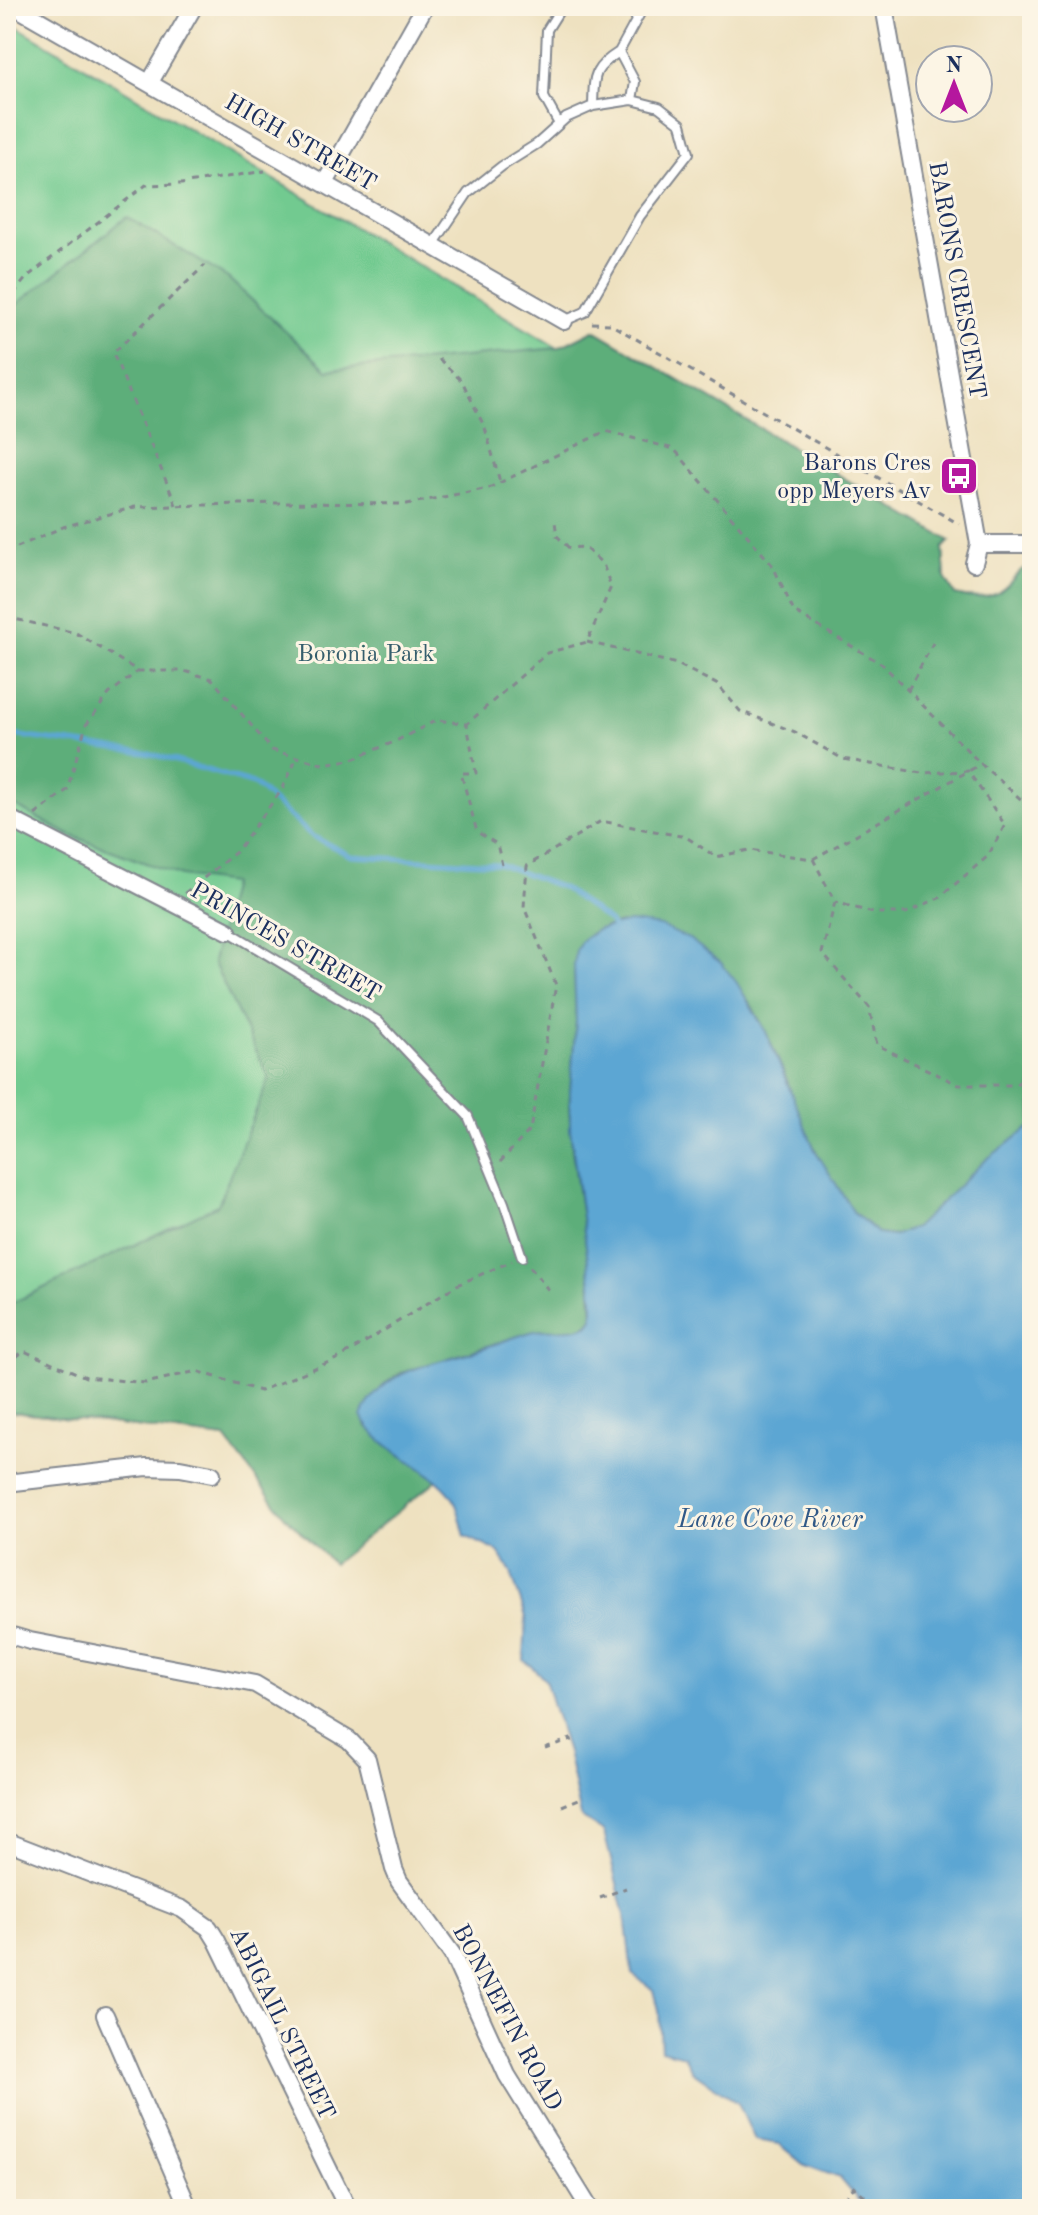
<svg xmlns="http://www.w3.org/2000/svg" width="1038" height="2215" font-family="'Old Standard TT',serif">
<style>
.green{fill:#72ca90;stroke:#467c77;stroke-width:2}
.forest{fill:#5dae7a;stroke:#3c6e6c;stroke-width:2}
.water{fill:#5ba6d3;stroke:#3b6a98;stroke-width:2}
.lines{fill:none;stroke-linecap:round;stroke-linejoin:round}
.stream{stroke:#5ba6d3;stroke-width:5}
.service-casing{stroke:#84888f;stroke-width:12}
.minor-casing{stroke:#84888f;stroke-width:20}
.path{stroke:#84888f;stroke-width:3;stroke-dasharray:6 6;stroke-linecap:butt}
.service{stroke:#fff;stroke-width:8}
.minor{stroke:#fff;stroke-width:16}
.labels{text-anchor:middle;stroke-width:6;stroke-linejoin:round;paint-order:stroke}
.street-label{font-size:24px;fill:#1b2f5e;stroke:#fcf5e5}
.poi-label{font-size:24px;fill:#1b2f5e;stroke:#fcf5e5;text-anchor:end}
.park-label{font-size:24px;fill:#355e6d;stroke:#fcf5e5}
.water-label{font-size:26px;font-style:italic;fill:#315987;stroke:#fcf5e5}
</style>
<rect width="100%" height="100%" fill="#fcf5e5"/>
<filter id="ink" filterUnits="userSpaceOnUse"><feTurbulence type="fractalNoise" baseFrequency=".0125" numOctaves="2"/><feDisplacementMap in="SourceGraphic" scale="16" xChannelSelector="R" yChannelSelector="G"/><feConvolveMatrix kernelMatrix="1 2 1 2 8 2 1 2 1" color-interpolation-filters="sRGB"/></filter>
<filter id="wash" filterUnits="userSpaceOnUse"><feTurbulence type="fractalNoise" baseFrequency=".006" numOctaves="4" result="noise"/><feDisplacementMap in="SourceGraphic" scale="32" xChannelSelector="R" yChannelSelector="G"/><feGaussianBlur stdDeviation="1.8" result="paint"/><feColorMatrix in="noise" values="0 0 0 0 0 0 0 0 0 0 0 0 0 0 0 0 0 1.4 0 .05"/><feComposite in="paint" operator="in"/></filter>
<g filter="url(#wash)">
<rect width="100%" height="100%" fill="#eee1c0"/>
<path class="green" d="M 6,20 L 558,348 L 594,330 L 950,541 L 943,548 L 945,578 L 955,595 C 969,599 991,600 1003,589 C 1014,581 1018,568 1032,565 L 1032,1126 L 572,1150 L 589,1264 L 420,1466 L 333,1564 L 285,1516 L 225,1438 L 6,1411 Z"/>
<path class="forest" d="M 127,217 L 228,278 L 327,370 L 558,348 L 594,330 L 950,541 L 943,548 L 945,578 L 955,595 C 969,599 991,600 1003,589 C 1014,581 1018,568 1032,565 L 1032,1126 L 987,1159 L 915,1228 L 892,1236 L 879,1234 L 854,1213 L 819,1157 L 796,1110 L 788,1082 L 766,1032 L 752,1006 L 721,963 L 689,939 L 620,923 L 599,929 L 590,934 L 576,951 L 574,967 L 576,1021 L 569,1108 L 572,1150 L 589,1264 L 593,1318 C 585,1334 549,1328 531,1332 L 401,1373 L 386,1383 L 369,1402 L 366,1426 L 437,1480 L 333,1564 L 285,1516 L 225,1438 L 6,1411 L 6,1306 L 218,1205 L 269,1078 L 213,962 L 231,883 L 181,876 L 67,834 L 6,801 L 6,313 Z"/>
<path class="water" d="M 630,922 L 660,926 L 689,939 L 721,963 L 737,983 L 766,1032 L 815,1150 L 854,1213 L 879,1234 L 892,1236 L 915,1228 L 987,1159 L 1032,1126 L 1032,2209 L 866,2209 L 840,2178 L 803,2164 L 779,2144 L 755,2140 L 738,2103 L 692,2071 L 684,2056 L 661,2050 L 659,2010 L 654,1990 L 632,1974 L 625,1915 L 604,1832 L 581,1817 L 568,1756 L 545,1679 L 524,1660 L 526,1617 L 510,1570 L 497,1551 L 465,1536 C 461,1524 459,1505 451,1495 C 428,1465 376,1449 362,1416 C 380,1370 430,1365 471,1352 C 491,1346 511,1338 531,1332 C 550,1327 572,1333 589,1324 L 593,1318 L 593,1298 L 570,1129 L 570,1091 L 576,1021 L 574,967 L 576,951 L 582,940 L 599,929 Z"/>
<g class="lines">
<path class="stream" d="M 6,734 L 152,754 L 254,784 L 312,836 L 351,856 L 499,864 L 563,888 L 610,922 L 614,930"/>
</g>
</g>
<g filter="url(#ink)">
<g class="lines">
<defs>
<path id="service" d="M 632,100 L 635,82 L 619,52 L 644,6
M 593,106 C 594,76 592,69 619,52
M 559,124 L 544,97 L 547,30 L 562,6
M 433,245 L 468,193 L 502,166 L 537,144 L 566,118 L 593,106 L 632,100 L 659,107 L 681,124 L 689,153 L 640,216 L 585,312 L 564,321
M 228,931 L 378,1021 L 468,1116 L 504,1203 L 522,1257"/>
<path id="minor" d="M 14,6 L 564,321
M 884,6 L 979,544 L 974,563
M 150,82 L 194,6
M 325,183 L 425,6
M 979,544 L 1032,544
M 6,817 L 228,931
M 6,1483 L 147,1467 L 180,1468 L 212,1474
M 6,1634 L 30,1641 L 255,1684 L 349,1740 L 367,1759 L 394,1869 L 399,1881 L 452,1954 L 507,2075 L 590,2209
M 6,1841 L 182,1909 L 209,1928 L 217,1941 L 348,2209
M 105,2015 L 189,2209"/>
</defs>
<use href="#service" class="service-casing"/>
<use href="#minor" class="minor-casing"/>
<path class="path" d="M 6,303 L 27,277 L 146,185 L 181,184 L 265,171
M 592,323 L 610,324 L 959,524
M 439,359 L 462,381 L 485,428 L 500,482
M 176,505 L 113,353 L 205,265
M 6,552 L 63,527 L 135,507 L 277,503 L 407,504 L 489,488 L 606,431 L 674,449 L 773,566 L 794,612 L 882,664 L 981,764
M 6,617 L 76,633 L 138,671 L 184,671 L 212,679 L 272,750 L 322,764 L 350,760 L 394,742 L 437,720 L 467,724
M 587,642 L 677,664 L 718,685 L 740,711 L 795,732 L 843,759 L 921,773 L 968,771 L 1005,825 L 988,856 L 939,898 L 906,913 L 873,913 L 835,902
M 908,690 L 933,643
M 35,815 L 67,790 L 86,725 L 109,694 L 138,671
M 813,859 L 835,902 L 822,953 L 869,1007 L 877,1045 L 959,1085 L 1015,1085 L 1032,1073
M 813,859 L 981,764 L 1032,809
M 502,865 L 497,844 L 477,832 L 461,773 L 476,773 L 467,724 L 547,653 L 587,642 L 611,587 L 603,564 L 584,547 L 569,548 L 557,536 L 555,522
M 185,893 L 236,852 L 283,788 L 297,757
M 500,1162 L 530,1130 L 556,985 L 524,907 L 527,866 L 601,821 L 686,837 L 716,857 L 749,850 L 813,859
M 530,1267 L 550,1292
M 6,1364 L 24,1351 L 86,1377 L 146,1383 L 197,1371 L 260,1391 L 341,1357 L 457,1285 L 512,1261
M 545,1748 L 571,1739 L 573,1745
M 562,1806 L 581,1798
M 600,1898 L 626,1888
M 844,2199 L 854,2187 L 866,2197"/>
<use href="#service" class="service"/>
<use href="#minor" class="minor"/>
</g>
</g>
<defs>
<symbol id="bus-square" viewBox="-11 -11 22 22"><rect x="-9" y="-9" width="18" height="18" rx="4" fill="#b5179e" stroke="#fcf5e5"/><path d="M-5-6H5V4H4V6H2V4H-2V6H-4V4H-5ZM-3.5-4V0h7V-4ZM-3.5 1.2v1.5H-2V1.2ZM2 1.2v1.5H3.5V1.2Z" fill="#fff"/></symbol>
</defs>
<g fill-rule="evenodd">
<use href="#bus-square" x="937" y="454" width="44" height="44"/>
</g>
<g class="labels">
<g class="street-label">
<text transform="translate(301 142) rotate(30)" y="8">HIGH STREET</text>
<text transform="translate(958 280) rotate(80)" y="8">BARONS CRESCENT</text>
<text transform="translate(286 941) rotate(30)" y="8">PRINCES STREET</text>
<text transform="translate(508 2017) rotate(62)" y="8">BONNEFIN ROAD</text>
<text transform="translate(283 2023) rotate(64)" y="8">ABIGAIL STREET</text>
</g>
<g class="poi-label">
<text x="931" y="470">Barons Cres<tspan x="931" dy="28">opp Meyers Av</tspan></text>
</g>
<g class="park-label">
<text x="366" y="661">Boronia Park</text>
</g>
<g class="water-label">
<text x="770" y="1527">Lane Cove River</text>
</g>
</g>
<rect width="1038" height="2215" fill="none" stroke="#fcf5e5" stroke-width="32"/>
<g transform="translate(954 84)"><circle r="38" fill="#fcf5e5" stroke="#a2a6af" stroke-width="2"/>
<path d="M0-6L14 30L0 20L-14 30Z" fill="#b5179e"/>
<text y="-12" font-size="22" font-weight="bold" text-anchor="middle" fill="#1b2f5e">N</text>
</g>
</svg>
